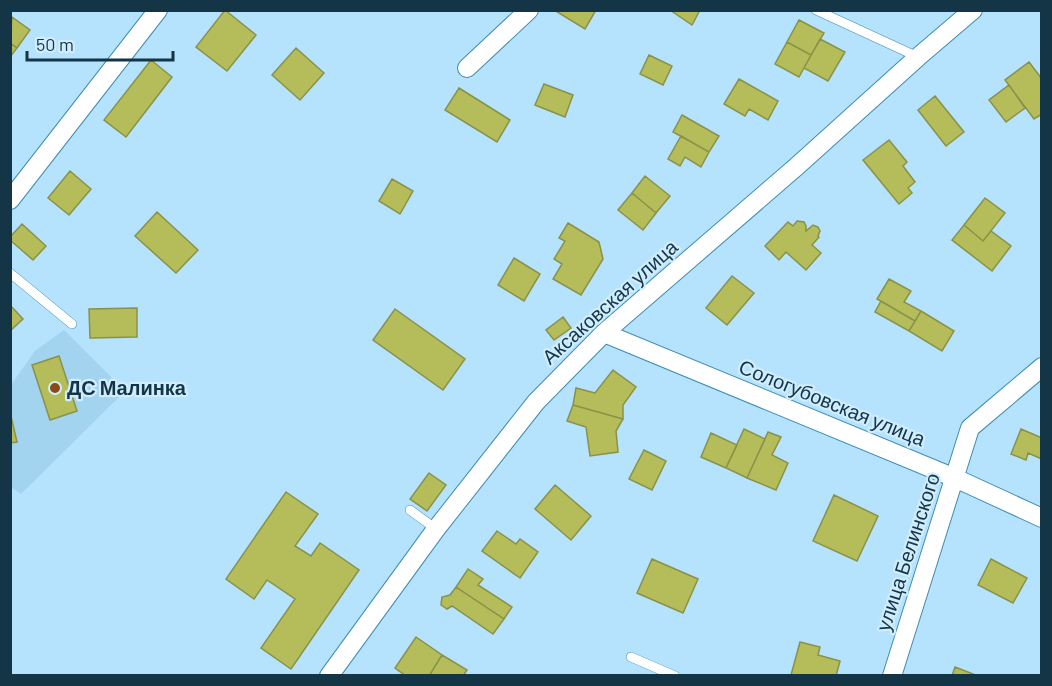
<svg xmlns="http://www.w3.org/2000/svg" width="1052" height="686" font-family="Barlow,sans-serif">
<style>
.built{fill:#a2d3ef}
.building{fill:#b4bd5a;stroke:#8a9148;stroke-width:1.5}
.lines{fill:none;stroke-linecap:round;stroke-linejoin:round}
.service-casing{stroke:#3e8db5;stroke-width:10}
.minor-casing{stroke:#3e8db5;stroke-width:20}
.service{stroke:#fff;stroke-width:9}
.minor{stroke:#fff;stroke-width:18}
.poi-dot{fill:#8a4915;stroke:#cfedfe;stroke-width:2}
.labels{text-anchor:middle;stroke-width:4.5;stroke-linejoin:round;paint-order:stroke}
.street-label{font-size:20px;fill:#143546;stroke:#cfedfe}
.poi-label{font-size:20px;font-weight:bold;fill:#143546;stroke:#cfedfe;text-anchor:start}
</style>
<rect width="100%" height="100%" fill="#b5e2fc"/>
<path class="built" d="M 64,330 L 125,391 L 21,494 L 11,487 L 11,385 L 35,351 Z"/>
<path class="building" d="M 225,10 L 256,35 L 227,71 L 196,47 Z
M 554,10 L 596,10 L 585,29 Z
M 670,10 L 700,10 L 692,25 Z
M 12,17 L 30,30 L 17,48 L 10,43 Z
M 799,20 L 824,33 L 811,55 L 787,42 Z
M 820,39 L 845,52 L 828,81 L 804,68 Z
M 787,42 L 811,55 L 799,77 L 775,64 Z
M 10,43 L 17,48 L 10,57 Z
M 296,48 L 324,73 L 300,100 L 272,75 Z
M 649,55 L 672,66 L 663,85 L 640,74 Z
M 151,60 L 172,77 L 126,137 L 104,120 Z
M 1029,62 L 1042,79 L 1042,114 L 1034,119 L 1005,80 Z
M 739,79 L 778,101 L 768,120 L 749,109 L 745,116 L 724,104 Z
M 544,84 L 573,95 L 565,117 L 535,105 Z
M 1009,85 L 1025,108 L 1006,122 L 989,100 Z
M 459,88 L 510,120 L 497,142 L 445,110 Z
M 935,96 L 964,132 L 946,146 L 918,110 Z
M 682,115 L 719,136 L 709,152 L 673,132 Z
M 681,136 L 709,152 L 701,167 L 685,157 L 680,166 L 668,159 Z
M 889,140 L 907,162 L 903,166 L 915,182 L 908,188 L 912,193 L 899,204 L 863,160 Z
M 70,171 L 91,189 L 69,215 L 48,198 Z
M 645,176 L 670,196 L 656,213 L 632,193 Z
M 392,179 L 413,191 L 400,214 L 379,201 Z
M 632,193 L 656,213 L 643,230 L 618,210 Z
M 985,198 L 1005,213 L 983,241 L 964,225 Z
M 157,212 L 198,250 L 176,273 L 135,236 Z
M 797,221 L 804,222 L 806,226 L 806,231 L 813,225 L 818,227 L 820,231 L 818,236 L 819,237 L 812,245 L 821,253 L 806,270 L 786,252 L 779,260 L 765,246 L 788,222 L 793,226 Z
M 568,223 L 599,242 L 603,259 L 581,295 L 553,279 L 562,264 L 554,259 L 565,241 L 559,238 Z
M 22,224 L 46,246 L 33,260 L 10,240 L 10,237 Z
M 964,225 L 983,241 L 991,231 L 1011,246 L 992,271 L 952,240 Z
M 514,258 L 540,274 L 524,301 L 498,285 Z
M 732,276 L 754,293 L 727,325 L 706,308 Z
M 889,279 L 911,291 L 904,302 L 921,311 L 915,321 L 877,299 Z
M 881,301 L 915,321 L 909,331 L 875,312 Z
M 10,305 L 23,319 L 10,331 Z
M 137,308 L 137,337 L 90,338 L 89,309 Z
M 395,309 L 465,359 L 443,390 L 373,340 Z
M 921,311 L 954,331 L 942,351 L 909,331 Z
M 563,317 L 571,328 L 554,340 L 546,330 Z
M 59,356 L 77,411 L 50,420 L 32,365 Z
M 613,370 L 636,387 L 623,405 L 623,419 L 573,405 L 576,388 L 595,393 Z
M 573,405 L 623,419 L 616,431 L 618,452 L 590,456 L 586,427 L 567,421 Z
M 10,412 L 17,442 L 10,443 Z
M 744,429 L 765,439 L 747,478 L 726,468 Z
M 1021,429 L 1042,438 L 1042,459 L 1028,453 L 1026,460 L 1011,454 Z
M 768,432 L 781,437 L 772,455 L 788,463 L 776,490 L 747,478 Z
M 711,433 L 737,445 L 726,468 L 701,457 Z
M 644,450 L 666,461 L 652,490 L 629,479 Z
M 429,473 L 446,485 L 427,511 L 410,499 Z
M 555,485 L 591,516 L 571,540 L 535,509 Z
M 286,492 L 318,514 L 295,546 L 311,556 L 320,543 L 359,570 L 291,669 L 261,648 L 295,599 L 267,580 L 254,599 L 226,579 Z
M 834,495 L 878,516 L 857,561 L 813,541 Z
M 497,531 L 516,544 L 520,539 L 538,552 L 520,578 L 482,551 Z
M 652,559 L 698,579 L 683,613 L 637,593 Z
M 991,559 L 1027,578 L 1013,603 L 978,585 Z
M 468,569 L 483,579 L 478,585 L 512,607 L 504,619 L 456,587 Z
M 456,587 L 504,619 L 493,634 L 452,606 L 447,609 L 441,605 L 442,597 L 450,595 Z
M 416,637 L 442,655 L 429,676 L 406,676 L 395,668 Z
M 800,642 L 820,647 L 818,655 L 840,661 L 836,676 L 791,675 Z
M 442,655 L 467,670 L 463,676 L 429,676 Z
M 955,667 L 978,676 L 952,676 Z"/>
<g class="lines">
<defs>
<path id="service" d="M 816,10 L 918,57
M 10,273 L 72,324
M 410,510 L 436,529
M 631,657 L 675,676"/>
<path id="minor" d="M 467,68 L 529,10
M 10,200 L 158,10
M 604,333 L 955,478 L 1042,518
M 329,676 L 436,529 L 536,402 L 604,333 L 796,167 L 918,57 L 973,10
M 892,676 L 970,428 L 1042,367"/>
</defs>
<use href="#service" class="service-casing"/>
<use href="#minor" class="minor-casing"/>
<use href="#service" class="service"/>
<use href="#minor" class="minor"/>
</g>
<circle class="poi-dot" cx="55" cy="388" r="6"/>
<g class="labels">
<g class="street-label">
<text transform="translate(610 302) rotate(-42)" y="7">Аксаковская улица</text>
<text transform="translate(832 403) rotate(22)" y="7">Сологубовская улица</text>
<text transform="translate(908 552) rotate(-72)" y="7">улица Белинского</text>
</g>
<g class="poi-label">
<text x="67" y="395">ДС Малинка</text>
</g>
</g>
<rect width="1052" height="686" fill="none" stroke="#143546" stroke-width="24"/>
<path d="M27 51v9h146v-9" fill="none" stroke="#143546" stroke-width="3"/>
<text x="36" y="51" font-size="18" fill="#143546" stroke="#cfedfe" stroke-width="4.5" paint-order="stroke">50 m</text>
</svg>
